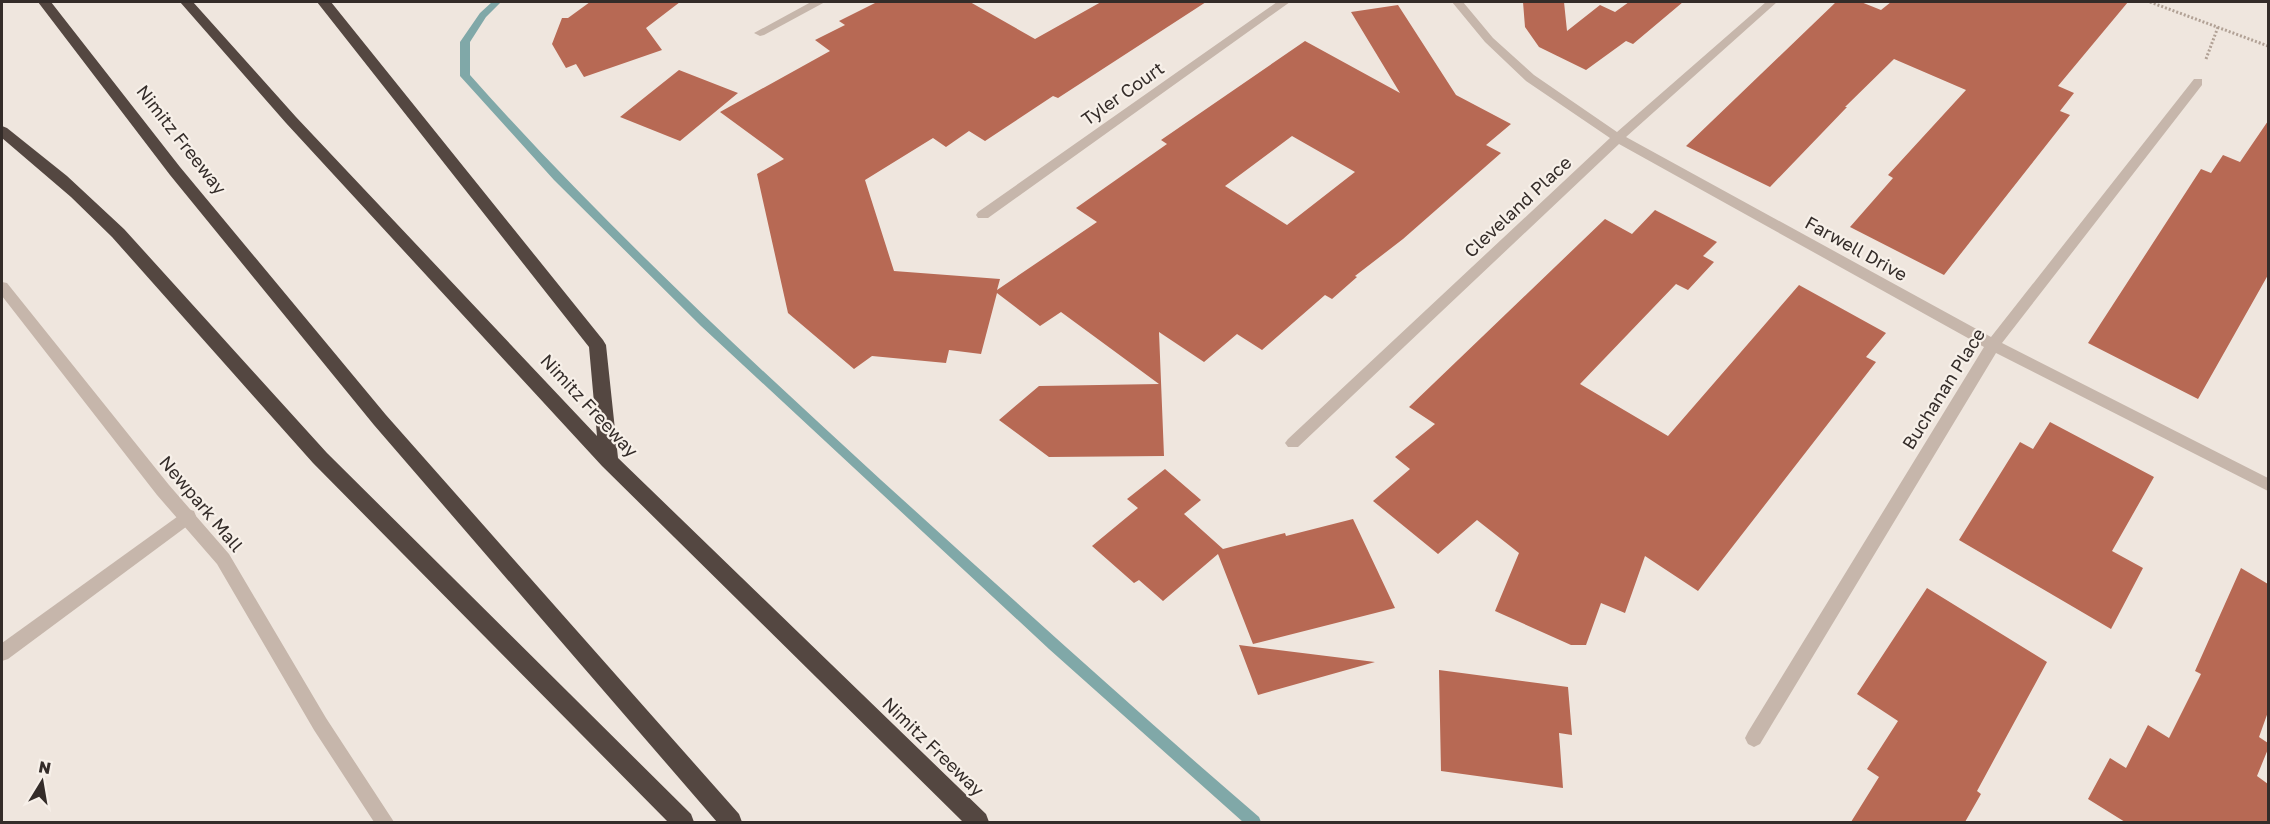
<svg xmlns="http://www.w3.org/2000/svg" width="2270" height="824" font-family="'Golos Text',sans-serif">
<style>
.lines{fill:none;stroke-linecap:round;stroke-linejoin:round}
.stream{fill:#80a8a8;fill-rule:evenodd}
.building{fill:#b76954;fill-rule:evenodd}
.path{stroke:#b1a195;stroke-width:3;stroke-dasharray:2 2;stroke-linecap:butt}
.service{fill:#c6b6ab;fill-rule:evenodd}
.minor{fill:#c6b6ab;fill-rule:evenodd}
.motorway{fill:#544741;fill-rule:evenodd}
.labels{text-anchor:middle;stroke-width:4.5;stroke-linejoin:round;paint-order:stroke}
.street-label{font-size:18px;fill:#342c29;stroke:#f7f0e9}
</style>
<rect width="100%" height="100%" fill="#efe6de"/>
<g class="lines">
<path class="stream" d="M 492,2 L 501,2 L 486,17 L 470,42 L 470,75 C 598,219 739,350 881,480 C 1006,593 1131,707 1259,817 L 1261,822 L 1243,822 L 1049,649 L 701,326 L 554,180 L 460,76 L 460,42 L 480,13 Z"/>
</g>
<path class="building" d="M 590,2 L 680,2 L 646,28 L 662,50 L 584,77 L 576,64 L 566,68 L 552,44 L 562,18 L 568,18 Z
M 877,2 L 970,2 L 1035,39 L 1101,2 L 1206,2 L 1058,98 L 1053,96 L 985,141 L 969,131 L 946,147 L 933,138 L 865,180 L 894,271 L 1000,279 L 997,290 L 1097,222 L 1076,208 L 1167,144 L 1161,140 L 1305,41 L 1400,93 L 1351,12 L 1398,5 L 1456,95 L 1511,124 L 1486,145 L 1501,153 L 1403,239 L 1355,276 L 1357,277 L 1332,299 L 1325,295 L 1262,350 L 1237,334 L 1204,362 L 1159,332 L 1164,456 L 1049,457 L 999,420 L 1039,386 L 1159,384 L 1061,312 L 1040,326 L 997,293 L 981,354 L 949,350 L 946,363 L 872,356 L 854,369 L 788,313 L 757,174 L 784,159 L 720,112 L 830,51 L 815,40 L 845,25 L 839,21 ZM 1292,136 L 1355,172 L 1287,225 L 1225,186 Z
M 1523,2 L 1564,2 L 1567,31 L 1600,5 L 1615,12 L 1629,2 L 1683,2 L 1633,44 L 1626,41 L 1586,70 L 1539,47 L 1525,27 Z
M 1836,2 L 1861,2 L 1881,10 L 1891,2 L 2128,2 L 2058,86 L 2074,93 L 2060,111 L 2070,115 L 1944,275 L 1850,227 L 1893,178 L 1888,175 L 1966,90 L 1894,59 L 1845,107 L 1847,107 L 1770,187 L 1686,146 Z
M 679,70 L 738,93 L 680,141 L 620,117 Z
M 2268,121 L 2268,275 L 2198,399 L 2088,343 L 2201,169 L 2211,173 L 2223,155 L 2240,162 Z
M 1655,210 L 1717,242 L 1703,256 L 1714,262 L 1688,290 L 1676,284 L 1580,384 L 1668,436 L 1799,285 L 1886,333 L 1866,357 L 1876,362 L 1698,591 L 1645,556 L 1625,613 L 1601,603 L 1586,645 L 1571,645 L 1495,611 L 1519,553 L 1477,520 L 1438,554 L 1373,501 L 1410,469 L 1395,457 L 1435,424 L 1409,407 L 1605,219 L 1632,234 Z
M 2050,422 L 2154,477 L 2112,551 L 2143,568 L 2111,629 L 1959,540 L 2020,442 L 2033,449 Z
M 1165,469 L 1201,500 L 1184,514 L 1223,549 L 1285,533 L 1286,536 L 1353,519 L 1395,608 L 1253,644 L 1218,554 L 1163,601 L 1139,580 L 1134,583 L 1092,546 L 1138,508 L 1127,499 Z
M 2241,568 L 2268,584 L 2268,712 L 2259,737 L 2268,743 L 2268,749 L 2257,776 L 2268,784 L 2268,822 L 2125,822 L 2088,799 L 2110,758 L 2126,768 L 2148,725 L 2169,738 L 2201,674 L 2195,671 Z
M 1927,588 L 2047,662 L 1977,791 L 1981,794 L 1965,822 L 1851,822 L 1879,777 L 1867,769 L 1898,721 L 1857,694 Z
M 1239,645 L 1375,662 L 1258,695 Z
M 1439,670 L 1568,687 L 1572,735 L 1559,733 L 1563,788 L 1441,771 Z"/>
<g class="lines">
<path class="path" d="M 2150,2 L 2268,46
M 2206,59 L 2218,27"/>
<path class="service" d="M 188,509 L 194,511 L 196,516 L 194,521 L 8,659 L 2,661 L 2,643 Z"/>
<path class="minor" d="M 811,2 L 825,2 L 764,35 L 760,36 L 754,33 Z
M 1277,2 L 1290,2 L 988,218 L 978,218 L 976,215 L 978,212 Z
M 1452,2 L 1463,2 L 1493,38 L 1534,75 L 1617,132 L 1766,2 L 1777,2 L 1626,137 L 1991,337 L 2194,79 L 2202,79 L 2202,85 L 2002,343 L 2268,478 L 2268,491 L 1996,353 L 1760,744 L 1754,747 L 1748,744 L 1745,738 L 1748,732 L 1984,347 L 1619,144 L 1298,447 L 1288,447 L 1285,443 L 1288,439 L 1610,138 L 1526,81 L 1485,42 Z
M 2,282 L 7,283 L 169,485 L 229,554 L 326,718 L 394,822 L 374,822 L 314,730 L 217,564 L 157,495 L 2,296 Z"/>
<path class="motorway" d="M 38,2 L 51,2 L 180,167 L 386,415 L 739,814 L 742,822 L 717,822 L 374,425 L 170,175 Z
M 180,2 L 193,2 L 296,117 L 597,436 L 589,347 L 317,2 L 331,2 L 603,340 L 606,345 L 618,458 L 986,814 L 989,822 L 963,822 L 602,466 L 286,123 Z
M 2,126 L 7,128 L 67,176 L 124,229 L 327,453 L 691,814 L 694,822 L 668,822 L 313,463 L 112,237 L 71,197 L 2,138 Z"/>
</g>
<g class="labels">
<g class="street-label">
<text transform="translate(1123 94) rotate(-35)" y="6">Tyler Court</text>
<text transform="translate(181 140) rotate(52)" y="6">Nimitz Freeway</text>
<text transform="translate(1518 207) rotate(-43)" y="6">Cleveland Place</text>
<text transform="translate(1856 249) rotate(29)" y="6">Farwell Drive</text>
<text transform="translate(1944 389) rotate(-58)" y="6">Buchanan Place</text>
<text transform="translate(589 406) rotate(47)" y="6">Nimitz Freeway</text>
<text transform="translate(201 504) rotate(50)" y="6">Newpark Mall</text>
<text transform="translate(933 747) rotate(44)" y="6">Nimitz Freeway</text>
</g>
</g>
<rect width="2270" height="824" fill="none" stroke="#342c29" stroke-width="6"/>
<g transform="translate(42 782) rotate(11)" stroke="#f7f0e9" stroke-width="4.5" paint-order="stroke">
<path d="M0-4.5L10 22L0 15L-10 22Z" fill="#342c29"/>
<text y="-9" font-size="16" font-weight="bold" text-anchor="middle" fill="#342c29">N</text>
</g>
</svg>
